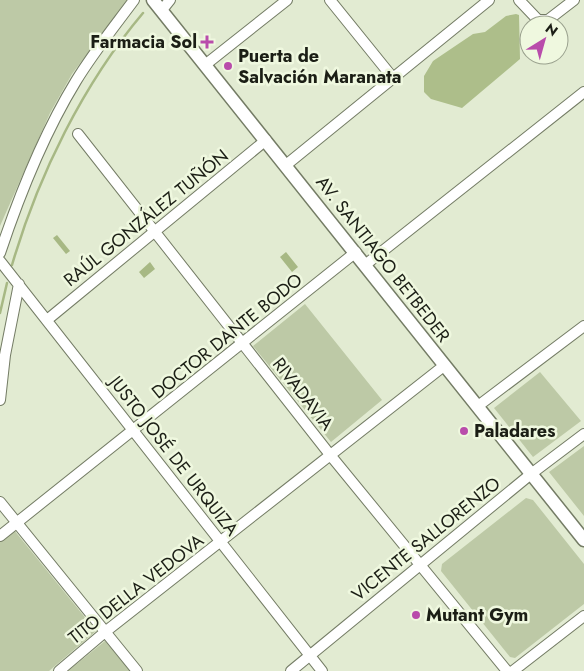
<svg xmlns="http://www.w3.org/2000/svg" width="584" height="671" font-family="Jost,sans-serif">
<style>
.green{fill:#bdc9a6}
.forest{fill:#adbe8a}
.water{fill:#a7b884}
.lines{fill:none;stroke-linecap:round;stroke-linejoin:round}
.stream{stroke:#a7b884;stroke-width:2.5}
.minor-casing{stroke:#747c65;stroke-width:12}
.major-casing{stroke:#747c65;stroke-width:15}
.minor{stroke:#fff;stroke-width:10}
.major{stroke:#fff;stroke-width:12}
.poi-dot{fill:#b94cab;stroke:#eff8df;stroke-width:2}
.labels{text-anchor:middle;stroke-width:5;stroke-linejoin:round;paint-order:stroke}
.poi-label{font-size:18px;font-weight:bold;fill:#1b1e15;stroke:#eff8df;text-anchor:start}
.street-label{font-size:18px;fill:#1b1e15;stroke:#eff8df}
</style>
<rect width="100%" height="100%" fill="#e2ebd2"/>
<path class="green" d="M 0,0 L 127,0 L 72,74 L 50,113 L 0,226 Z
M 305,304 L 382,400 L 331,442 L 253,346 Z
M 540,372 L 581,421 L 533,457 L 494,408 Z
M 584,446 L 584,516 L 549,472 Z
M 526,498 L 533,500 L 584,564 L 584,604 L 515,658 L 510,657 L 441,571 L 442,564 Z
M 14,530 L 96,631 L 49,671 L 0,671 L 0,542 Z
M 105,641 L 130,671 L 68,671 Z"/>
<path class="forest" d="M 516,14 L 519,15 L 520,59 L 462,108 L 431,99 L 424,92 L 424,76 L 433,61 L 473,34 L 485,32 L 506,16 Z"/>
<path class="water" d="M 57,235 L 70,251 L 66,254 L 53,238 Z
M 286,252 L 298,267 L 292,272 L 280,257 Z
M 150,262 L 155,269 L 144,278 L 139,272 Z"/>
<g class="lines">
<path class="stream" d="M 12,265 C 38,176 83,84 143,13
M 0,313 L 7,283"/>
<defs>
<path id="minor" d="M 330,0 L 393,78
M 519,0 L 538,20 L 548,20 L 574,0
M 162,10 L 170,0
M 205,65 L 287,0
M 78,134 L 331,456 L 507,671
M 286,165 L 489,0
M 0,253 C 20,193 43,135 76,81 C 93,53 114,27 134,0
M 0,261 L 322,671
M 365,265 L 584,92
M 47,320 L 266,140
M 0,400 L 5,355 L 19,284
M 478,406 L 584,326
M 0,502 L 137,671
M 0,536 L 356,252
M 59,671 L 105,632 L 445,365
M 291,671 L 531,474 L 584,434
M 513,671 L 584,616"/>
<path id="major" d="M 153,0 L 584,540"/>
</defs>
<use href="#minor" class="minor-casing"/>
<use href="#major" class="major-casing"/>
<use href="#minor" class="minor"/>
<use href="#major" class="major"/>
</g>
<g class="poi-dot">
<path d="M204.5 34.5h5v5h5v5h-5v5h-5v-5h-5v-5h5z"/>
<circle cx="228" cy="66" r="5"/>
<circle cx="464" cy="431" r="5"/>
<circle cx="416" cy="615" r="5"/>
</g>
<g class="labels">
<g class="poi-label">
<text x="197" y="48" text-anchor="end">Farmacia Sol</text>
<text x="238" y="62">Puerta de<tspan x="238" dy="21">Salvación Maranata</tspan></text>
<text x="474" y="437">Paladares</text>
<text x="426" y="621">Mutant Gym</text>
</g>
<g class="street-label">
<text transform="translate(146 218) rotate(-39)" y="6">RAÚL GONZÁLEZ TUÑÓN</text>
<text transform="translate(383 259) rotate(52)" y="6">AV. SANTIAGO BETBEDER</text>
<text transform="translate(227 336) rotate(-39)" y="6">DOCTOR DANTE BODO</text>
<text transform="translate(303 394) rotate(52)" y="6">RIVADAVIA</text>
<text transform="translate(174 456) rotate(52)" y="6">JUSTO JOSÉ DE URQUIZA</text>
<text transform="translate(426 539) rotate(-39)" y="6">VICENTE SALLORENZO</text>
<text transform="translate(136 589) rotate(-38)" y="6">TITO DELLA VEDOVA</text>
</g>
</g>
<g transform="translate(544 40) rotate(37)"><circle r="24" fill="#eff8df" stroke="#9aa18e"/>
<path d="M0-4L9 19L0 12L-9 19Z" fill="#b94cab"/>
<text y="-8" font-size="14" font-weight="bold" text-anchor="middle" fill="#1b1e15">N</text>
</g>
</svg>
